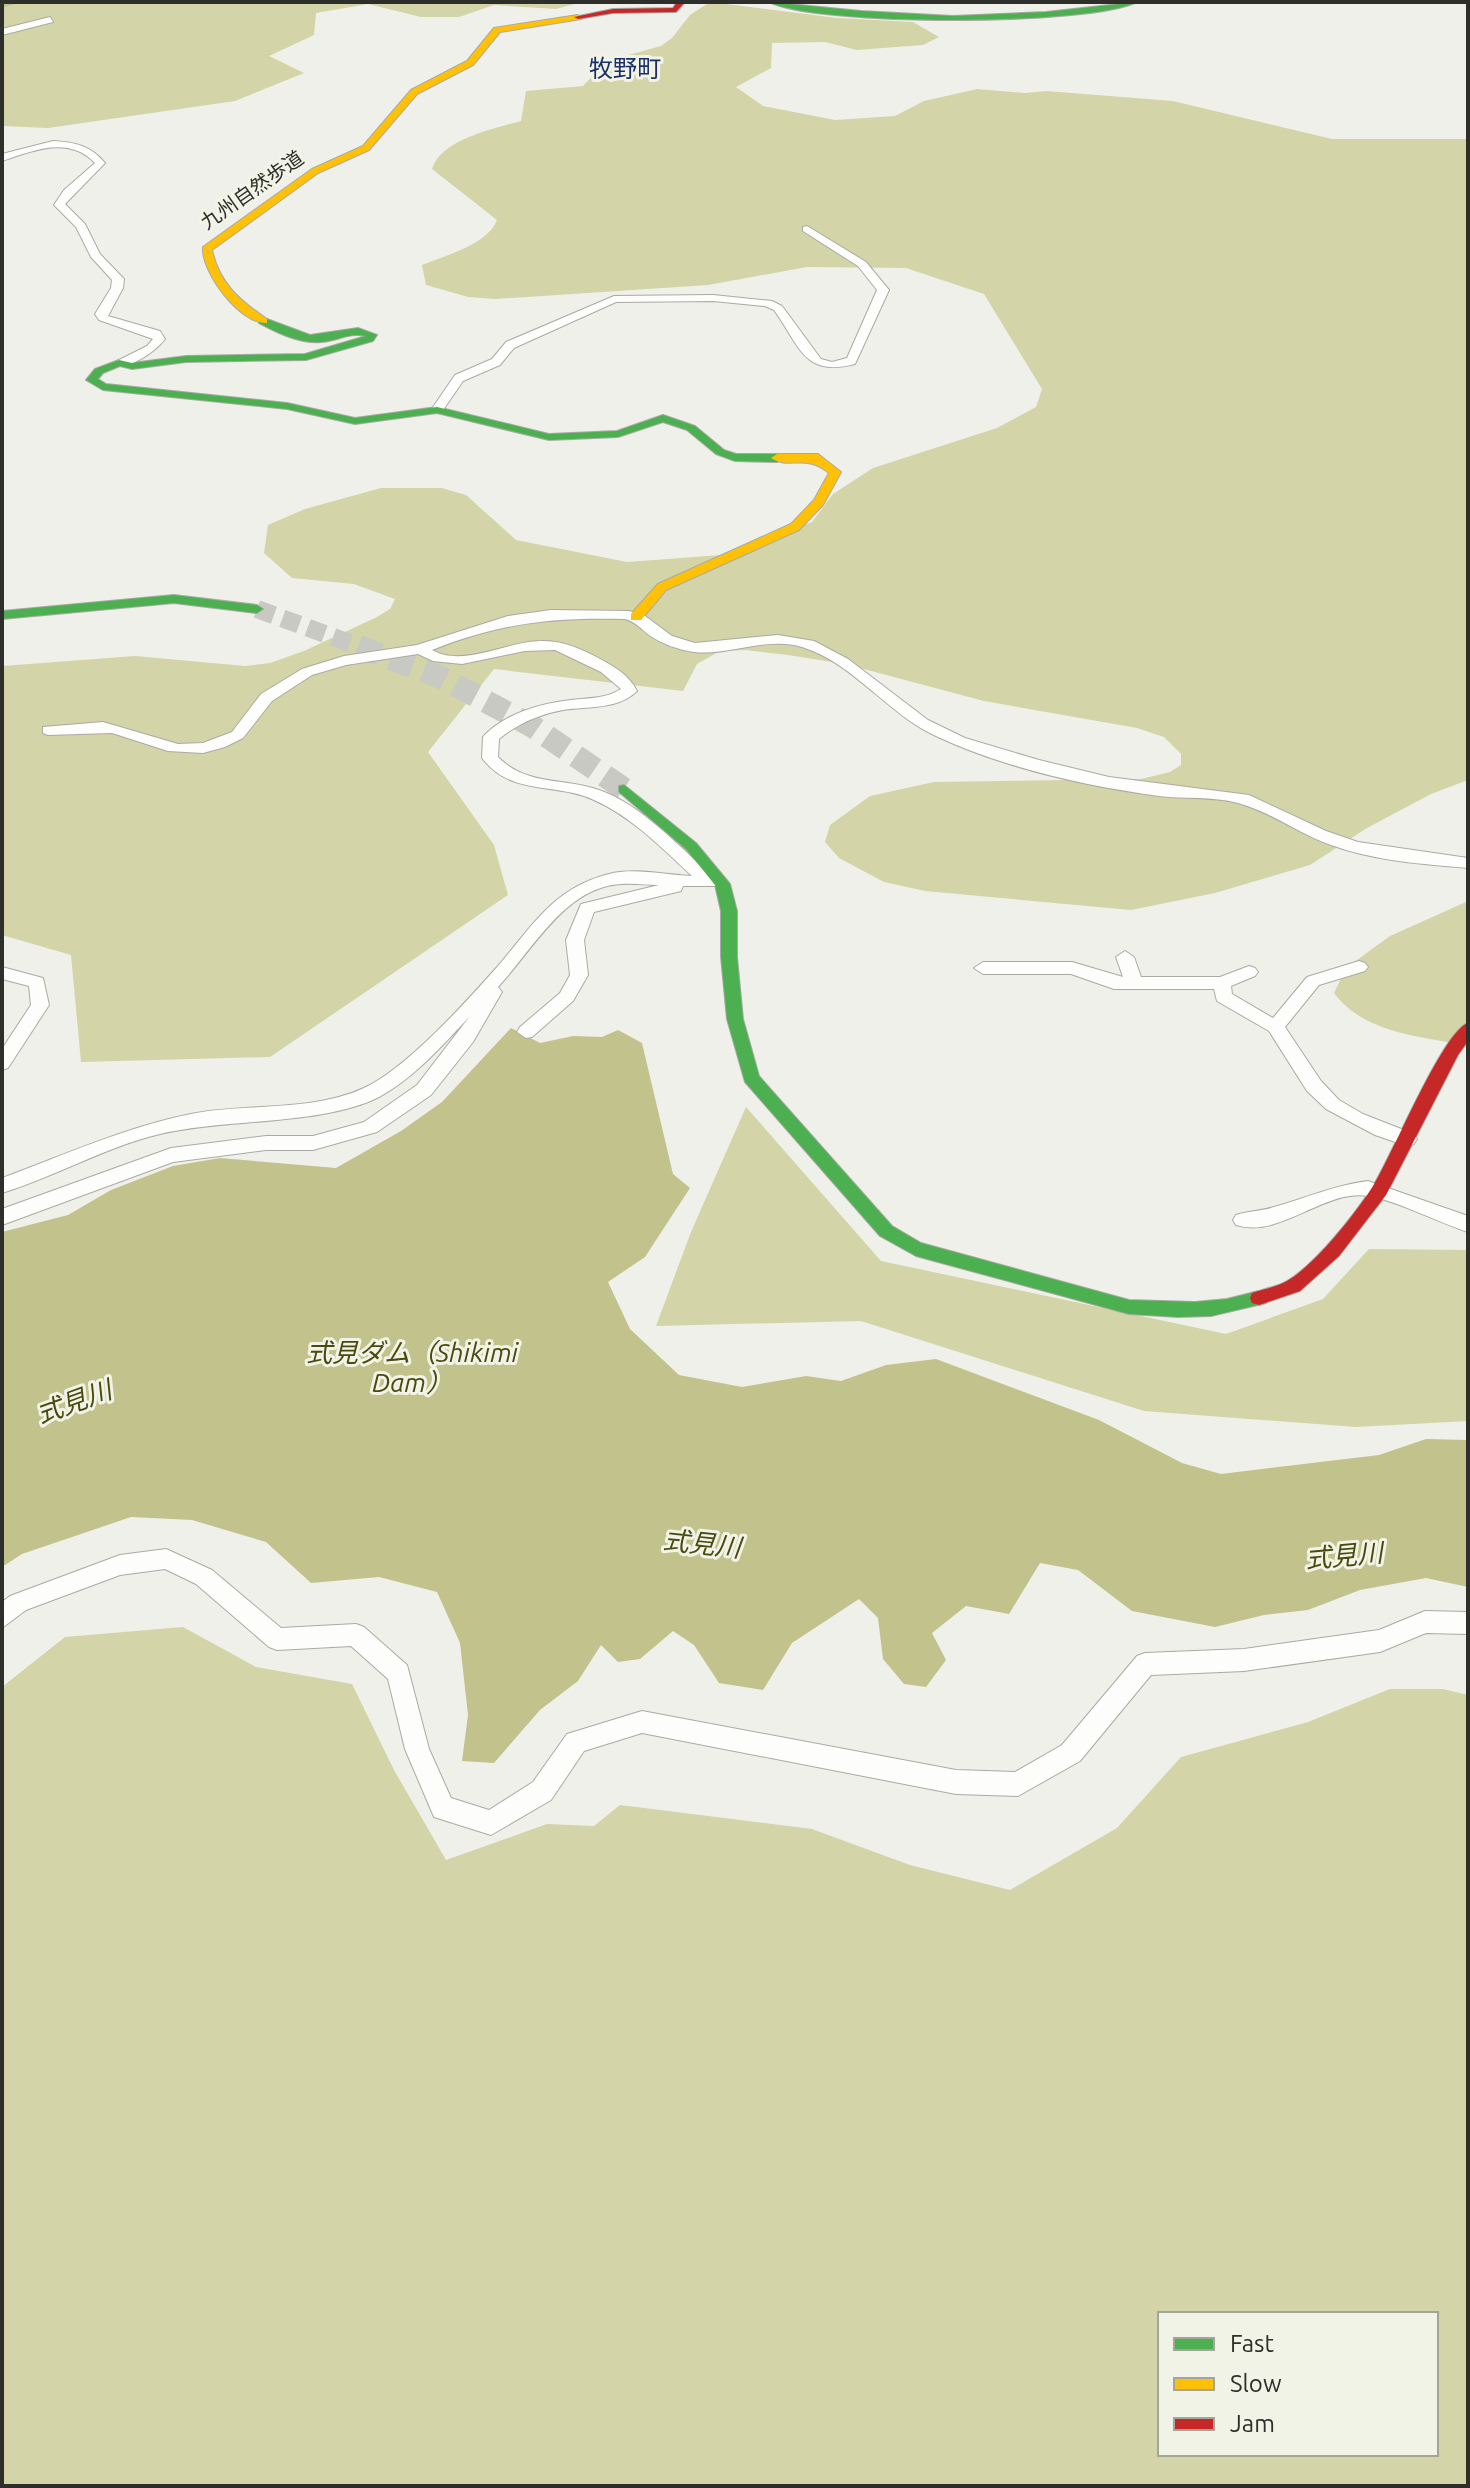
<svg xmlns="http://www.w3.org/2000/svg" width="1470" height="2488" font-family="Ubuntu,'Noto Sans JP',sans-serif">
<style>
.forest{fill:#d3d4a7;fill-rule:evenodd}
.water{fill:#c2c28c}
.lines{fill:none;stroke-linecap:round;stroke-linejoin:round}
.stream{stroke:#c2c28c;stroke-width:3}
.secondary-tunnel-far1{stroke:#c9c9c4;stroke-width:18;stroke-dasharray:18 9;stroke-linecap:butt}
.secondary-tunnel{stroke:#c9c9c4;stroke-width:23;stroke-dasharray:23 12;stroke-linecap:butt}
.street-casing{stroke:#aaaaa5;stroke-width:2}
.fast-casing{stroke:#aaaaa5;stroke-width:2}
.slow-casing{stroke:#aaaaa5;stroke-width:2}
.jam-casing{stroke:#aaaaa5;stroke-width:2}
.street{fill:#fdfdfc;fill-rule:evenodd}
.fast{fill:#4caf50;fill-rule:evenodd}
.slow{fill:#ffc107;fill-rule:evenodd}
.jam{fill:#c62828;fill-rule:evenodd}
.labels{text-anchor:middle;stroke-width:6;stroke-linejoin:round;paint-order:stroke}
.far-street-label{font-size:20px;fill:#2e2e2a;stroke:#f2f3e7}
.far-quarter-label{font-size:24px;fill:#1a2f66;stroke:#f2f3e7}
.water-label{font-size:26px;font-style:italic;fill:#4a4a0f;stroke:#f2f3e7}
</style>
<rect width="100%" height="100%" fill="#f0f0ea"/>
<path class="forest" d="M 2,2 L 582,2 L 556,9 L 494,5 L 459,17 L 421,17 L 368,4 L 316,13 L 314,35 L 269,56 L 304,73 L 235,101 L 48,128 L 2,126 Z
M 710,2 L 837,18 L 913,22 L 939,37 L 923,45 L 857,50 L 825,42 L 772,43 L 771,68 L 736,87 L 763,106 L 835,120 L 895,116 L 924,101 L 977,89 L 1025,93 L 1046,91 L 1173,101 L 1332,139 L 1468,139 L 1468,780 L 1431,794 L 1367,828 L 1310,865 L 1215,893 L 1131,910 L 925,891 L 884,882 L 839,858 L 825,842 L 830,825 L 870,796 L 934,782 L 1141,779 L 1170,772 L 1181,765 L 1181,754 L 1164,737 L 1137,728 L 984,701 L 845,664 L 788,655 L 746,650 L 720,651 L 697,664 L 683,691 L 494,669 L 428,752 L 494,845 L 508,895 L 270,1057 L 81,1062 L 71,955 L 2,935 L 2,666 L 135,656 L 245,666 L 270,663 L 304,651 L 377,617 L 390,609 L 395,599 L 354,584 L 292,578 L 264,553 L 268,525 L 305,509 L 381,488 L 442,488 L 466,495 L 516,540 L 627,562 L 721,555 L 812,522 L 833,494 L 873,468 L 997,428 L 1036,407 L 1042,389 L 984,294 L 906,268 L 807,267 L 708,285 L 495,299 L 468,297 L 426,285 L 422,265 C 446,255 487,245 497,220 L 432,169 C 441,139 494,129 521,121 L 526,91 L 583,86 L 607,61 L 661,46 L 672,38 L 690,15 Z
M 1468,901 L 1468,1046 C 1420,1036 1365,1034 1334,993 L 1346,968 L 1390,936 Z
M 746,1107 L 881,1261 L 1226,1334 L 1323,1299 L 1369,1249 L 1468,1250 L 1468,1421 L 1356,1427 L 1144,1411 L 861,1321 L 656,1326 L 691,1232 Z
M 183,1627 L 256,1667 L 352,1684 L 394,1770 L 446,1860 L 547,1824 L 594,1826 L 620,1805 L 812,1829 L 910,1865 L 1010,1890 L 1117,1828 L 1181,1757 L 1308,1722 L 1390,1689 L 1443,1689 L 1468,1695 L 1468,2486 L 2,2486 L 2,1687 L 65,1637 ZM 1436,2314 L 1436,2454 L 1160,2454 L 1160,2314 Z"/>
<path class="water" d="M 511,1028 L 540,1043 L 573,1036 L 602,1037 L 618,1030 L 642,1043 L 673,1174 L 690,1188 L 645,1257 L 608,1282 L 630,1329 L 679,1375 L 742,1387 L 806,1376 L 841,1381 L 886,1365 L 936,1359 L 1099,1420 L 1182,1463 L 1221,1474 L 1379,1455 L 1426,1439 L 1468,1440 L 1468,1587 L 1426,1578 L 1360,1590 L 1308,1610 L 1264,1615 L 1215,1627 L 1132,1611 L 1078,1570 L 1040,1563 L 1009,1614 L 966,1606 L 932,1633 L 946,1660 L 926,1687 L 904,1684 L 883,1659 L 878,1618 L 859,1599 L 792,1643 L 763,1690 L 719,1683 L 694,1645 L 673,1631 L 640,1659 L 618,1662 L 601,1645 L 578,1681 L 540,1710 L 494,1763 L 462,1761 L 468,1715 L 460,1643 L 437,1592 L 379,1577 L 311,1583 L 266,1542 L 192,1520 L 131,1517 L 22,1554 L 2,1567 L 2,1232 L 68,1215 L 111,1190 L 173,1166 L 220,1158 L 336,1168 L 401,1131 L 442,1102 Z"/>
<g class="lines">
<path class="stream" d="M 2,6 L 16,2"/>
<path class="secondary-tunnel-far1" d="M 257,609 L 363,648"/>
<path class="secondary-tunnel" d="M 358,646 L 440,677 L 532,726 L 624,789"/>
<defs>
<path id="street" d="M 50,17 L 53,22 L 2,35 L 2,29 Z
M 53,141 C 75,142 91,146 105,163 L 65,204 L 85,224 L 100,254 L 124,279 L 123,288 L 108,316 L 160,331 L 165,339 C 156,351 128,372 113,363 L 147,346 L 153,339 L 99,320 L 95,314 L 111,288 L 112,280 L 91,257 L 76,227 L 54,205 L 64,190 L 95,163 C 68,135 33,151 2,161 L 2,154 Z
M 807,226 L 866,262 L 889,290 L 855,364 C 804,377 801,348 774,310 L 765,306 L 713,301 L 616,302 L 514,348 L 500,365 L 463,381 L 441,413 L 431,410 L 455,375 L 492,359 L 506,342 L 614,296 L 713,295 L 772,301 L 782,306 L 821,359 L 832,362 L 847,358 L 877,290 L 858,266 L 803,231 L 803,227 Z
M 551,610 L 629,611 L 645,616 L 672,636 L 695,643 L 778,635 L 814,641 L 848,659 L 928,720 L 965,738 L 1039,760 L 1109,777 L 1249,795 L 1326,831 L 1358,842 L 1468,858 L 1468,868 C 1422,864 1375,861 1331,845 C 1299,834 1271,812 1238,803 C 1212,796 1185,799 1159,796 C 1086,786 1005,768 938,737 C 888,715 854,663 802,647 C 767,636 730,656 694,652 C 679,650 662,644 649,635 C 641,629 636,622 625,619 C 553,617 499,623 432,650 C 463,668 507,641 541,641 C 562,640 582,649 600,659 C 615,667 629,675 637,691 C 618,710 588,706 563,710 C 540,714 517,724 499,739 L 498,757 C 528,787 566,777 602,791 C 633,803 659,827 683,849 C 694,859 704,871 716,878 L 718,882 L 716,886 L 683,886 L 681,891 L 594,912 L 584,940 L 588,975 L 573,1001 L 532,1037 L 526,1038 L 517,1032 L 520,1027 L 560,993 L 570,975 L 566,940 L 581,904 L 659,885 C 647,885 633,883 621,884 C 565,887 532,951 498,987 L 502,992 L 473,1042 L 431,1095 L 377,1132 L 313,1150 L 266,1150 L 173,1162 L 2,1225 L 2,1209 L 171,1148 L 266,1136 L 313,1136 L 364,1122 L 417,1085 L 470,1016 C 443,1045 414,1078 379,1097 C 322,1126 222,1118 156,1135 C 104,1148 54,1177 2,1193 L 2,1178 C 64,1155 126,1127 191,1114 C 247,1103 312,1112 364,1088 C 407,1068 466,1002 498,966 C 534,924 555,886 613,873 C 636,868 667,875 692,876 C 662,848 632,817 594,800 C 555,782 512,797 482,758 L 483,737 C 503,714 542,703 571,700 C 589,698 605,699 621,689 L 601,672 L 555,650 L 525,651 L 462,664 L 433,661 L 418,654 L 346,665 L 312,675 L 272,701 L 243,738 L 225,747 L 203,753 L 168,751 L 112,733 L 48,735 L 43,733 L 43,727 L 103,722 L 178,744 L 203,743 L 232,732 L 261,694 L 302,669 L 344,656 L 417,645 L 508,616 Z
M 1125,951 L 1134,957 L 1141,977 L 1220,977 L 1249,966 L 1255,968 L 1258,972 L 1255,976 L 1231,986 L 1232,994 L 1273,1018 L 1307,977 L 1359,961 L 1365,963 L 1368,967 L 1365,971 L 1319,985 L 1285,1027 L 1321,1081 L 1339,1100 L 1363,1114 L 1414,1134 L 1417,1139 L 1414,1144 L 1407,1146 L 1375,1135 L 1326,1109 L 1307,1091 L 1269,1031 L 1217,1001 L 1214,989 L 1114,989 L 1071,974 L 983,974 L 974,968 L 983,962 L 1072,962 L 1123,977 L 1116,957 Z
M 2,967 L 43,978 L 49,1005 L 8,1068 L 2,1070 L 2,1049 L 31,1005 L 29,986 L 2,979 Z
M 1368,1181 L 1468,1216 L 1468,1232 C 1440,1223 1395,1200 1368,1196 C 1324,1189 1280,1239 1236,1225 L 1233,1220 L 1236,1215 C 1248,1211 1262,1211 1274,1207 C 1306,1198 1335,1185 1368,1181 Z
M 166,1549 L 212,1570 L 281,1628 L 356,1624 L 364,1627 L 407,1665 L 429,1749 L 451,1798 L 489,1810 L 533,1782 L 567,1734 L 642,1711 L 956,1770 L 1015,1772 L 1062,1745 L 1137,1656 L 1145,1653 L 1244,1649 L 1379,1630 L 1425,1611 L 1468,1612 L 1468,1634 L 1426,1633 L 1380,1652 L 1244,1671 L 1151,1675 L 1080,1761 L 1018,1796 L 956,1794 L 642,1733 L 584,1751 L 551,1800 L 491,1835 L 434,1817 L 405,1749 L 388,1679 L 351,1646 L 277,1650 L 269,1647 L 196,1584 L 165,1569 L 120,1575 L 26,1610 L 2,1628 L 2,1602 L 10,1596 L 120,1555 Z"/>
<path id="fast" d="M 769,2 L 861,11 L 953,16 L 1046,12 L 1137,2 C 1088,26 818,26 769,2 Z
M 259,319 L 267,319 L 310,335 L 358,328 L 377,335 L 373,341 L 306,360 L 186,362 L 132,369 L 120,366 L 103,373 L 98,379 L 106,384 L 287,403 L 355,418 L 437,407 L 549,434 L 617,431 L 663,415 L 695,426 L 724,450 L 736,454 L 777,454 L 783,458 L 777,462 L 735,461 L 716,454 L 687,430 L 663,422 L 618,437 L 549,440 L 437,413 L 355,424 L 287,409 L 103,390 L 86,380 L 95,369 L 119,360 L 132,363 L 186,356 L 305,354 L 366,336 C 350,332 337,341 321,342 C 300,344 278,333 259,323 Z
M 174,595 L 257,605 L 263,609 L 257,613 L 174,603 L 2,619 L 2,611 Z
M 624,785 L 696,843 L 730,884 L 737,911 L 737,957 L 743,1019 L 759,1076 L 892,1226 L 921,1243 L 1129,1300 L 1195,1302 L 1227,1299 L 1259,1291 L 1266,1293 L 1268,1298 L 1266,1303 L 1211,1316 L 1178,1317 L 1129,1314 L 916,1256 L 880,1236 L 745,1082 L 727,1019 L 721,957 L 721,911 L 715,885 L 686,849 L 619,792 L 619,786 Z"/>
<path id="slow" d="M 578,15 L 581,19 L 500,32 L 473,65 L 417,94 L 369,150 L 318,173 L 212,250 C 219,283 240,301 267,319 L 267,323 C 240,324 201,272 203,247 L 312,169 L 363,146 L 411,90 L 467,61 L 494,28 Z
M 818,454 L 841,472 L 823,505 L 799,530 L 666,590 L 641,620 L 631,620 L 631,614 L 658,584 L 791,524 L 814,500 L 829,473 C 805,453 790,470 771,458 L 777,454 Z"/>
<path id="jam" d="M 677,2 L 685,2 L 676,12 L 613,13 L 578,19 L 574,17 L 613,9 L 673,8 Z
M 1468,1023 L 1468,1041 L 1458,1055 L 1386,1195 L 1339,1256 L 1300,1291 L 1259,1305 L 1252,1303 L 1250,1298 L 1252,1293 C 1263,1289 1277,1287 1287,1281 C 1315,1265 1356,1213 1373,1186 C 1391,1158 1443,1031 1468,1023 Z"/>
</defs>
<use href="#street" class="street-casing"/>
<use href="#fast" class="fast-casing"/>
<use href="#slow" class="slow-casing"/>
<use href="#jam" class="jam-casing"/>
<use href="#street" class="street"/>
<use href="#fast" class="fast"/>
<use href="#slow" class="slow"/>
<use href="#jam" class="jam"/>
</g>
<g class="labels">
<g class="far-street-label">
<text transform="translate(252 190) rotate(-35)" y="7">九州自然歩道</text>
</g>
<g class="far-quarter-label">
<text x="625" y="77">牧野町</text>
</g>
<g class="water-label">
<text x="412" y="1362">式見ダム（Shikimi<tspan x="412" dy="30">Dam）</tspan></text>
<text transform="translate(74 1402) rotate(-20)" y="9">式見川</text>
<text transform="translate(702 1544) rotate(6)" y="9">式見川</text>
<text transform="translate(1344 1556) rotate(-5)" y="9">式見川</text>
</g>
</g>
<rect width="1470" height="2488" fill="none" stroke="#2e2e2a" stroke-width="8"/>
<rect x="1158" y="2312" width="280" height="144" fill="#f2f3e7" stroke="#a4a49b" stroke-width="2"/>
<rect x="1174" y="2338" width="40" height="12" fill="#4caf50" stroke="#a4a49b" stroke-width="2"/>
<text x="1230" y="2352" font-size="24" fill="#2e2e2a">Fast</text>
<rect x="1174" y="2378" width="40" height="12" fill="#ffc107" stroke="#a4a49b" stroke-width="2"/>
<text x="1230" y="2392" font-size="24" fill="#2e2e2a">Slow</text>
<rect x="1174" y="2418" width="40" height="12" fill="#c62828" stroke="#a4a49b" stroke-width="2"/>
<text x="1230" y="2432" font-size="24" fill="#2e2e2a">Jam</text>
</svg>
